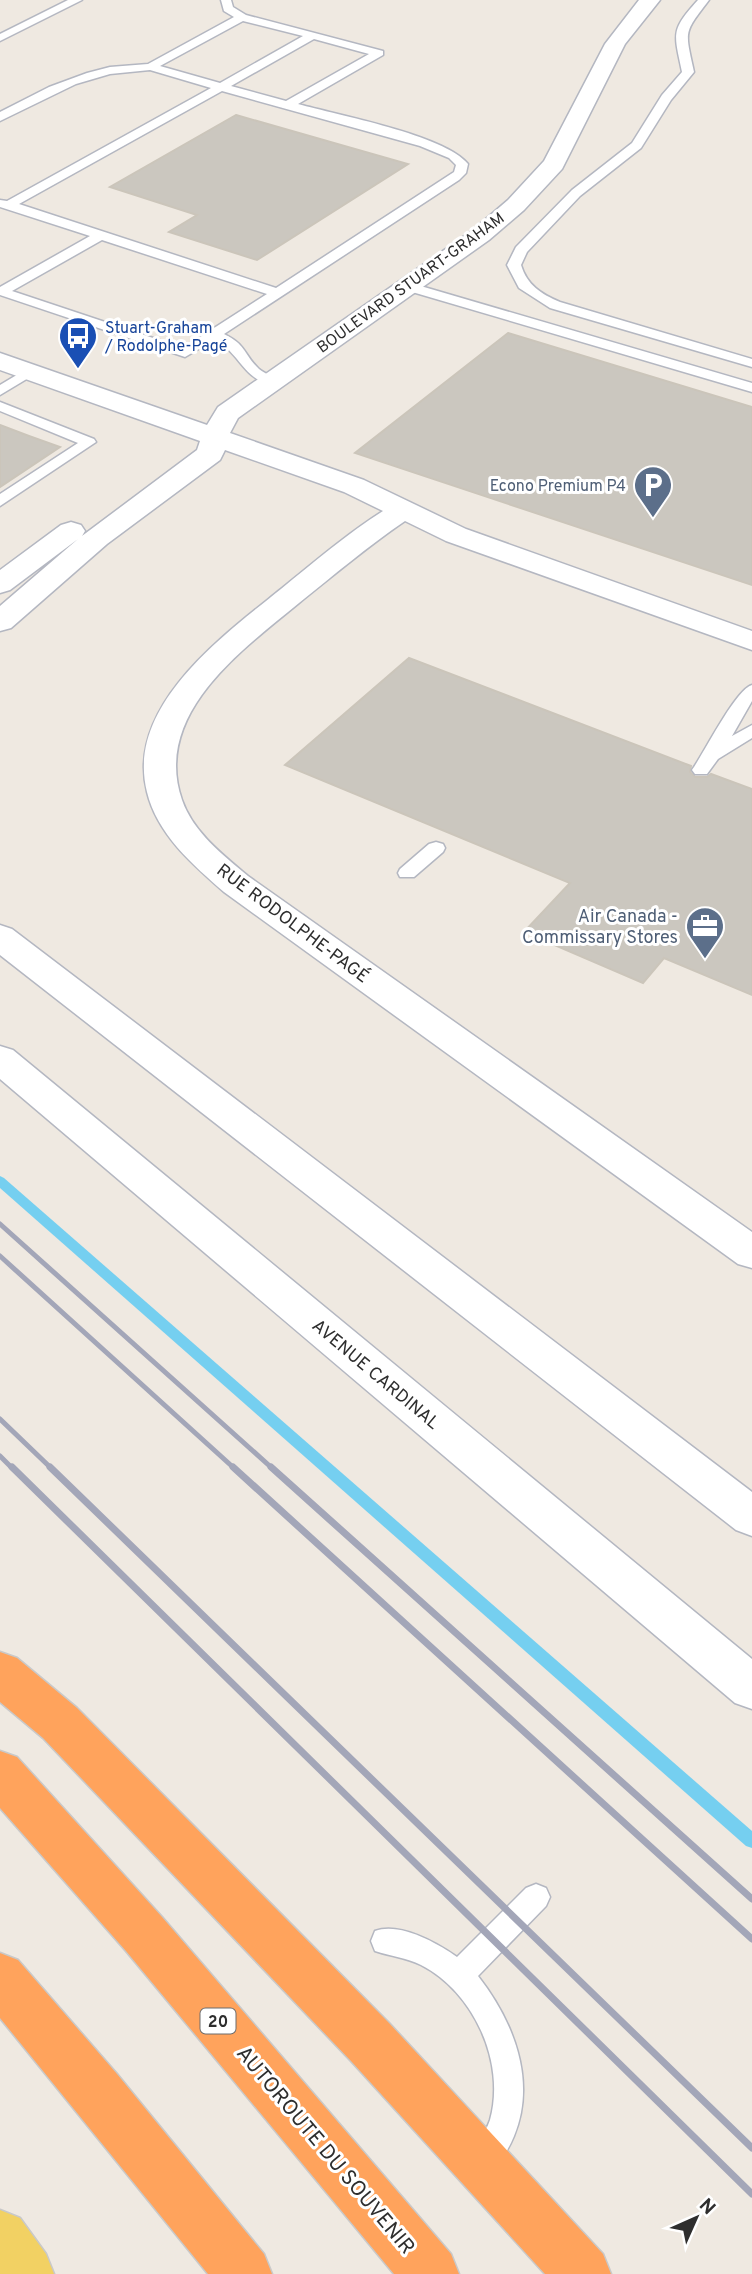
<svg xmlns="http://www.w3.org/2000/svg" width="752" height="2274" font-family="Overpass,sans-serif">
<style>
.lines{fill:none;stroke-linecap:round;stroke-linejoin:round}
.stream{fill:#75cff0;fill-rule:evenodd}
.building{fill:#cbc7bf;stroke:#cbc5ba;stroke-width:2}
.service-casing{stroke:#b4b7c1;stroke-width:3}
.minor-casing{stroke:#b4b7c1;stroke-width:3}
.secondary-casing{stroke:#b4b7c1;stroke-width:3}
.primary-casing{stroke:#c9c9c9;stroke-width:3}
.motorway-casing{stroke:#c9c9c9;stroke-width:3}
.service{fill:#fff;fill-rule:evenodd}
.minor{fill:#fff;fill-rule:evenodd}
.secondary{fill:#fff;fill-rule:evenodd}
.primary{fill:#f2d163;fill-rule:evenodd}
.motorway{fill:#ffa35c;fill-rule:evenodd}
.rail-far1{stroke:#a3a6b8;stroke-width:5}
.rail{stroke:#a3a6b8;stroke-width:7}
.labels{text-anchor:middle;stroke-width:6;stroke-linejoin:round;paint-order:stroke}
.far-street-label{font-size:16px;fill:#2e2e2e;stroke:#fff}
.far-transit-label{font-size:16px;fill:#164399;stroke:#fff;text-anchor:start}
.far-service-label{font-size:16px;fill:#4e5e75;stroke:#fff;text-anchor:end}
.shield{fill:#fff;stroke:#6d6d6d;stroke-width:2}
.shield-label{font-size:16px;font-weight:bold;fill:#2e2e2e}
.service-label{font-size:18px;fill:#4e5e75;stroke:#fff;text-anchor:end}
.street-label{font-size:18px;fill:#2e2e2e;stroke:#fff}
.near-street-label{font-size:21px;fill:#2e2e2e;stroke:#fff}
</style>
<rect width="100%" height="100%" fill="#efe9e1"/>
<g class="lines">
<path class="stream" d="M 0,1176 L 4,1178 L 752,1831 L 752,1848 L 746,1846 L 0,1188 Z"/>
</g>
<path class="building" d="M 236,115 L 334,143 L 408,164 L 257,260 L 169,232 L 197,215 L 110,187 Z
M 508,333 L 752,407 L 752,585 L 355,453 Z
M 0,425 L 29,436 L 60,447 L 0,487 Z
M 409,658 L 691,766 L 690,772 L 695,777 L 707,777 L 711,774 L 752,789 L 752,995 L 664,958 L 643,983 L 524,932 L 570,883 L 285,765 Z"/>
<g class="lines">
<defs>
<path id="service" d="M 68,0 L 82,0 L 0,41 L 0,34 Z
M 221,0 L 231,0 L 233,7 L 246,15 L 383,51 L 383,55 L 298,104 C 337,115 445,135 468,164 L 466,173 L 459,180 L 224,334 C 247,345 243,354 259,369 C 265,374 273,376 278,381 L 271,385 C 241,377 241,353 214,340 L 185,357 L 0,295 L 0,287 L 90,236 L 0,207 L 0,200 L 7,201 L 211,88 L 150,70 L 110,74 L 76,84 L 0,121 L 0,112 L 49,87 L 87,73 L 110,67 L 148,64 L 234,17 L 224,11 ZM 243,21 L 303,36 L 220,83 L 160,66 ZM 314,39 L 369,54 L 286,101 L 231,86 ZM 222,91 L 420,146 L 449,158 L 456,165 L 454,172 L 276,288 L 19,204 ZM 102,240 L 267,294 L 183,348 L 12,291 Z
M 698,0 L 709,0 C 683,34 685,30 694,72 L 671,100 L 641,148 L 580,196 L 527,252 L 521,265 C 527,285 541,294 560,302 L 752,359 L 752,367 L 550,308 L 519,288 L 507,265 L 516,247 L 572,190 L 632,143 L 662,95 L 682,72 C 674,33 670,31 698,0 Z
M 407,282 L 752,383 L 752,392 L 402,289 L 400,286 Z
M 30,367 L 37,371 L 35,374 L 0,395 L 0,385 Z
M 0,402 L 94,439 L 96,442 L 0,506 L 0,494 L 78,443 L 0,411 Z
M 752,685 L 752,701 L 732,736 L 752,725 L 752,738 L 718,759 L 707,774 L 695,774 L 692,770 C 704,753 736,689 752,685 Z
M 436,842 L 443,844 L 445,848 L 443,852 L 414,877 L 400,877 L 398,873 L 400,869 L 429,844 Z
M 536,1884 L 546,1888 L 550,1897 L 546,1906 L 478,1976 C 513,2021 537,2080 514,2136 C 507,2153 497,2169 480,2176 L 469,2172 L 465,2161 C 471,2146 485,2136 490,2120 C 506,2063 474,1992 421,1965 C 407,1958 390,1956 375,1951 L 371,1941 L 375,1931 C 400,1922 437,1943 457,1957 L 526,1888 Z"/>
<path id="minor" d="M 639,0 L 660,0 L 625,44 L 562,169 L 524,210 L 489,240 L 238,418 L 230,433 L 364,480 L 466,529 L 752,631 L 752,650 L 446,541 L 405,521 C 368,546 334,575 299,603 C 242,650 152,714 182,800 C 193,832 223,855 248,876 L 752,1232 L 752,1268 L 738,1264 L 224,892 C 193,865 157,834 147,792 C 125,706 224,635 281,589 C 314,562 347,534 383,511 L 344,492 L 225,450 L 220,460 L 107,544 L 11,628 L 0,631 L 0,606 L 78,539 L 10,590 L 0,593 L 0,570 L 61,525 L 71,522 L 81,525 L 85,531 L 82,536 L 197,450 L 200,441 L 0,370 L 0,353 L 207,425 L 218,407 L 473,230 L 508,200 L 544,161 L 605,44 Z"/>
<path id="secondary" d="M 0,925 L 12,929 L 752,1492 L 752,1536 L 736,1530 L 0,955 Z
M 0,1046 L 13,1050 L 752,1659 L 752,1709 L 735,1703 L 0,1079 Z"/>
<path id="primary" d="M 0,2210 L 20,2218 L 46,2254 L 54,2274 L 0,2274 Z"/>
<path id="motorway" d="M 0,1652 L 17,1658 L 77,1708 L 389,2023 L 603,2254 L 611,2274 L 545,2274 L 351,2061 L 43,1738 L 0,1702 Z
M 0,1751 L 17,1757 L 162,1917 L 451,2254 L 459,2274 L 394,2274 L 126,1951 L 0,1808 Z
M 0,1953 L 18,1960 L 117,2074 L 264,2254 L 272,2274 L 208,2274 L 0,2018 Z"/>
</defs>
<use href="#service" class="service-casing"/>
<use href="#minor" class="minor-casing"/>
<use href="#secondary" class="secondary-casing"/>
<use href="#primary" class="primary-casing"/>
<use href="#motorway" class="motorway-casing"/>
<use href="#service" class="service"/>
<use href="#minor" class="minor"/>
<use href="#secondary" class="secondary"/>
<use href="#primary" class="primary"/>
<use href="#motorway" class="motorway"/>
<path class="rail-far1" d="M 0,1224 L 273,1469
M 0,1256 L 235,1469
M 0,1419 L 52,1469
M 0,1456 L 13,1469"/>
<path class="rail" d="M 12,1467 L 752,2194
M 50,1467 L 752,2148
M 233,1467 L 752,1939
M 271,1467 L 752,1899"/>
</g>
<defs>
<symbol id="bus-pin" viewBox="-11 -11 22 30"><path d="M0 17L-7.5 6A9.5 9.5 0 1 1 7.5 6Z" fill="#1a4fb4" stroke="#fff"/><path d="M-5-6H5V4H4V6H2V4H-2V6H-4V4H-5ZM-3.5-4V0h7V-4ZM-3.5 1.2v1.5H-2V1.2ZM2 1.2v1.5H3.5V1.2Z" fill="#fff"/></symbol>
<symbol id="parking-pin" viewBox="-11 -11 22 30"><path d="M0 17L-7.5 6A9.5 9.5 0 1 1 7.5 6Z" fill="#5c6f8a" stroke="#fff"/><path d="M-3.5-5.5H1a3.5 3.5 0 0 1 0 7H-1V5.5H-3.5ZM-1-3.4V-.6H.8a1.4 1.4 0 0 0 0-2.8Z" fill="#fff"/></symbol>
<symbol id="office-pin" viewBox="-11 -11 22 30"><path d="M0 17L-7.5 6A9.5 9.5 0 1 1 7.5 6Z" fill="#5c6f8a" stroke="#fff"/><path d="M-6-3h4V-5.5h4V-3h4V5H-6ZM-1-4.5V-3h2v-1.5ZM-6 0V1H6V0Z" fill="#fff"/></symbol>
</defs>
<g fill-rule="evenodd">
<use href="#bus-pin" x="56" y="314" width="44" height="60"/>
<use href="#parking-pin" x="631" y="463" width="44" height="60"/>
<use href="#office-pin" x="683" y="904" width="44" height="60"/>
</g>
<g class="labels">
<g class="far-street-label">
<text transform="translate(410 282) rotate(-36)" y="6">BOULEVARD STUART-GRAHAM</text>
</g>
<g class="far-transit-label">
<text x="105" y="333">Stuart-Graham<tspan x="105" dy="18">/ Rodolphe-Pagé</tspan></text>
</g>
<g class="far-service-label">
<text x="626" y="491">Econo Premium P4</text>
</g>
<rect class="shield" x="200.5" y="2008.5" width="35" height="25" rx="5"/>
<g class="shield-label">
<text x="218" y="2027">20</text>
</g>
<g class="service-label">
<text x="678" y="922">Air Canada -<tspan x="678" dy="21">Commissary Stores</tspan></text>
</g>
<g class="street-label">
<text transform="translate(293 923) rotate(37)" y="6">RUE RODOLPHE-PAGÉ</text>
<text transform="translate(376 1374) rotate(40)" y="6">AVENUE CARDINAL</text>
</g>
<g class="near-street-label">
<text transform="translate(326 2150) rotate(50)" y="7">AUTOROUTE DU SOUVENIR</text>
</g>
</g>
<g transform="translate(696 2218) rotate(45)" stroke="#ffffff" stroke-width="5" paint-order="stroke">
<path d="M0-5L12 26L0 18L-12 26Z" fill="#2e2e2e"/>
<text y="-10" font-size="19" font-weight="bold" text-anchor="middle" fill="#2e2e2e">N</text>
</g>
</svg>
